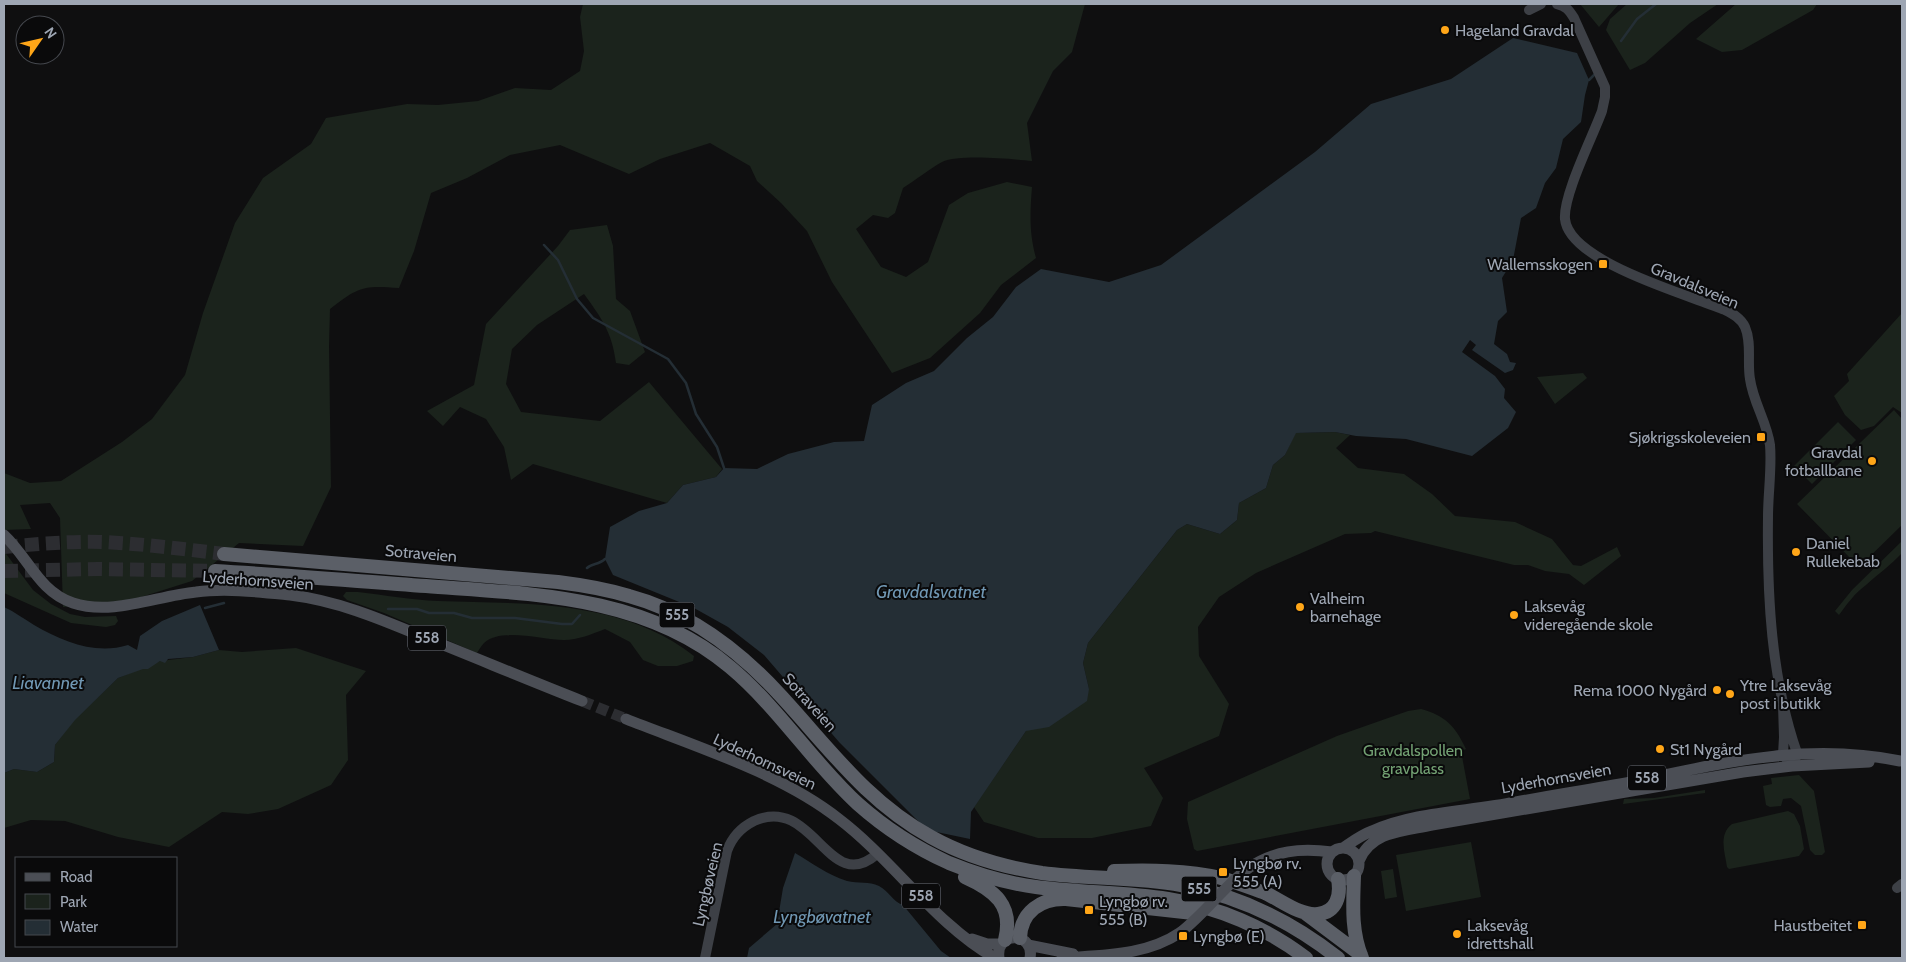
<svg xmlns="http://www.w3.org/2000/svg" width="1906" height="962" font-family="Cabin,sans-serif">
<style>
.green{fill:#1b231c}
.water{fill:#242e35}
.lines{fill:none;stroke-linecap:round;stroke-linejoin:round}
.stream{stroke:#242e35;stroke-width:2.5}
.primary-tunnel{stroke:#2c2d31;stroke-width:11;stroke-dasharray:11 5.5;stroke-linecap:butt}
.highway-tunnel{stroke:#2c2d31;stroke-width:14;stroke-dasharray:14 7;stroke-linecap:butt}
.secondary{stroke:#3d4046;stroke-width:10}
.primary{stroke:#4b4e55;stroke-width:11}
.highway{stroke:#5b5f67;stroke-width:14}
.primary-bridge{stroke:#4b4e55;stroke-width:11}
.poi-dot{fill:#ffa618;stroke:#0a0a0b;stroke-width:2}
.labels{text-anchor:middle;stroke-width:4;stroke-linejoin:round;paint-order:stroke}
.shield{fill:#0a0a0b;stroke:#727781;stroke-width:1}
.shield-label{font-size:15px;font-weight:bold;fill:#9ea6b3}
.poi-label{font-size:16px;fill:#9ea6b3;stroke:#0a0a0b;text-anchor:start}
.street-label{font-size:16px;fill:#9ea6b3;stroke:#0a0a0b}
.park-label{font-size:16px;fill:#73a173;stroke:#0a0a0b}
.water-label{font-size:18px;font-style:italic;fill:#7097b3;stroke:#0a0a0b}
</style>
<rect width="100%" height="100%" fill="#0f0f10"/>
<path class="green" d="M 583,4 L 1085,4 L 1072,52 L 1053,71 L 1027,123 L 1032,161 C 1012,159 959,154 942,162 C 929,169 916,180 903,188 L 895,213 L 888,218 L 873,215 L 856,229 L 881,267 L 906,277 L 928,262 L 949,205 L 968,193 L 1007,182 L 1032,187 C 1030,213 1029,233 1036,258 L 1001,285 L 980,313 L 930,358 L 892,373 L 832,282 L 807,231 L 781,203 L 757,181 L 750,166 L 710,143 L 660,159 L 629,174 L 560,145 L 510,155 L 467,178 L 431,193 L 414,251 L 399,288 C 363,285 358,287 330,309 L 329,346 L 331,487 L 303,546 L 239,543 L 192,581 L 119,604 L 63,607 L 60,518 L 50,503 L 20,505 L 31,529 L 4,530 L 4,473 L 30,483 L 61,481 L 122,442 L 152,419 L 185,375 L 203,313 L 235,223 L 263,178 L 311,144 L 326,118 L 407,104 L 438,105 L 478,101 L 515,88 L 551,90 L 580,71 L 584,51 L 580,17 Z
M 1580,4 L 1619,4 L 1599,27 Z
M 1627,4 L 1718,4 L 1690,23 L 1645,63 L 1630,70 L 1606,30 L 1610,19 Z
M 1736,4 L 1817,4 L 1813,10 L 1742,50 L 1722,52 L 1696,39 Z
M 607,225 L 613,246 L 616,299 L 630,311 L 645,352 L 629,365 L 616,363 C 612,332 602,319 584,294 L 537,325 L 512,349 L 506,384 L 521,412 L 600,421 L 649,382 L 722,469 L 716,477 L 683,485 L 667,503 L 533,464 L 511,480 L 504,447 L 486,419 L 460,407 L 443,426 L 427,411 L 474,385 L 486,324 L 558,246 L 570,230 Z
M 1902,313 L 1902,413 L 1893,407 L 1874,426 L 1861,430 L 1845,415 L 1834,396 L 1849,381 L 1847,374 Z
M 1583,373 L 1587,378 L 1555,404 L 1537,377 Z
M 1894,410 L 1902,419 L 1902,525 L 1859,567 L 1797,504 Z
M 1838,422 L 1856,440 L 1812,484 L 1794,466 Z
M 1335,432 L 1350,435 L 1336,448 L 1358,468 L 1404,474 L 1432,494 L 1455,516 L 1515,522 L 1552,539 L 1573,565 L 1581,566 L 1617,547 L 1621,556 L 1584,585 L 1569,574 L 1545,571 L 1528,565 L 1514,565 L 1375,531 L 1371,533 L 1345,534 L 1256,573 L 1219,597 L 1198,627 L 1199,656 L 1229,704 L 1219,736 L 1144,768 L 1163,798 L 1151,826 L 1092,838 L 1038,838 L 984,822 L 974,807 L 1026,731 L 1089,689 L 1083,663 L 1088,643 L 1177,530 L 1187,524 L 1220,534 L 1237,520 L 1239,503 L 1266,488 L 1273,465 L 1285,455 L 1295,433 Z
M 1902,541 L 1902,553 C 1891,565 1878,574 1866,585 C 1855,593 1847,604 1839,615 L 1835,611 L 1852,590 Z
M 4,551 L 33,590 L 51,604 L 70,614 L 85,617 L 116,616 L 118,621 L 115,625 L 106,627 L 71,623 L 4,593 L 4,577 L 7,573 L 6,569 L 4,568 Z
M 346,592 L 358,592 C 385,595 411,600 438,601 C 524,604 622,599 694,656 L 693,661 L 677,666 L 658,666 L 643,660 L 630,642 L 605,629 C 592,634 578,640 564,640 C 543,640 501,627 484,643 C 481,646 479,650 477,653 L 384,613 L 347,600 L 343,596 Z
M 296,648 L 366,671 L 346,695 L 348,760 L 331,785 L 278,809 L 248,814 L 222,812 L 169,847 L 118,837 L 65,821 L 31,820 L 4,828 L 4,773 L 14,769 L 37,772 L 54,762 L 55,745 L 74,720 L 118,678 L 160,661 L 193,657 L 219,650 L 242,652 Z
M 1421,709 C 1446,716 1455,726 1466,749 L 1461,751 L 1470,799 L 1197,851 L 1194,849 L 1187,819 L 1188,802 L 1337,736 L 1408,711 Z
M 1799,775 L 1814,791 L 1825,852 L 1822,855 L 1815,855 L 1810,850 L 1801,806 L 1791,798 L 1783,799 L 1781,806 L 1770,807 L 1766,805 L 1763,786 L 1772,784 L 1771,778 Z
M 1705,790 L 1705,793 L 1623,804 L 1624,799 L 1654,798 Z
M 1788,811 L 1794,814 L 1800,826 L 1804,849 L 1799,856 L 1729,869 L 1727,867 C 1725,852 1718,835 1732,824 Z
M 1471,842 L 1481,897 L 1406,911 L 1396,855 Z
M 1393,869 L 1397,897 L 1385,899 L 1381,871 Z"/>
<path class="water" d="M 1513,38 L 1577,53 L 1589,80 L 1585,95 L 1581,122 L 1563,139 L 1556,168 L 1545,183 L 1536,208 L 1521,218 L 1513,260 L 1502,278 L 1507,312 L 1498,321 L 1494,344 L 1507,354 L 1510,362 L 1516,363 L 1513,370 L 1505,373 L 1472,350 L 1476,345 L 1470,340 L 1462,352 L 1495,376 L 1505,389 L 1504,398 L 1516,412 L 1508,428 L 1472,456 L 1406,439 L 1356,436 L 1335,432 L 1296,433 L 1285,455 L 1273,465 L 1266,488 L 1239,503 L 1237,520 L 1220,534 L 1187,524 L 1177,530 L 1088,643 L 1083,663 L 1089,689 L 1087,701 L 1049,727 L 1026,731 L 971,812 L 970,839 L 927,830 L 839,742 L 764,655 L 728,627 L 694,608 L 613,575 L 605,559 L 610,527 L 639,511 L 667,503 L 683,485 L 716,477 L 724,468 L 757,469 L 788,454 L 834,442 L 864,441 L 872,405 L 906,383 L 934,371 L 967,338 L 993,317 L 1016,287 L 1041,269 L 1109,282 L 1161,265 L 1315,152 L 1371,104 L 1451,79 Z
M 200,605 L 219,650 L 193,657 L 168,659 L 165,663 L 160,661 L 148,669 L 143,669 L 118,678 L 75,720 L 55,745 L 54,762 L 37,772 L 14,769 L 4,773 L 4,607 C 15,612 24,619 34,625 C 63,642 96,655 128,645 L 137,650 L 140,636 L 162,621 Z
M 795,853 C 812,863 828,875 847,881 C 858,884 869,881 879,886 C 889,891 893,902 903,905 L 941,951 L 951,958 L 747,958 L 749,948 L 777,924 L 783,888 Z"/>
<g class="lines">
<path class="stream" d="M 1621,41 L 1637,19 L 1656,4
M 1589,80 L 1595,74
M 544,245 L 558,260 L 577,299 L 593,318 L 668,359 L 686,383 L 696,414 L 717,447 L 724,468
M 587,568 C 592,563 599,565 605,559
M 205,608 L 224,603
M 388,609 L 417,609 L 429,613 L 454,613 L 472,618 L 515,618 L 562,624 L 572,624 L 580,615"/>
<path class="primary-tunnel" d="M 582,701 L 626,719"/>
<path class="highway-tunnel" d="M 4,547 C 37,544 70,541 103,542 C 144,544 184,549 224,554
M 4,571 L 98,569 L 215,571"/>
<path class="secondary" d="M 1557,4 C 1566,6 1569,10 1574,18 L 1605,87 L 1605,97 L 1602,111 C 1593,136 1563,195 1565,219 C 1569,262 1689,295 1725,310 C 1733,314 1741,318 1745,327 C 1752,343 1747,362 1750,379 C 1753,402 1767,422 1770,445 C 1772,468 1768,493 1768,517 C 1767,596 1771,678 1797,753 L 1795,760
M 1529,10 L 1541,4
M 1783,705 L 1784,737 L 1783,754 L 1787,760
M 1897,888 L 1902,884
M 705,958 L 727,851 C 732,837 740,828 754,821 C 814,794 828,897 877,854"/>
<path class="primary" d="M 4,535 C 28,557 39,592 73,603 C 112,616 156,596 196,592 C 226,588 260,592 290,595 C 340,601 385,621 431,640 C 481,660 531,681 582,701
M 626,719 C 694,746 781,773 839,819 C 893,860 936,925 995,958
M 1343,848 C 1352,842 1361,835 1372,831 C 1417,811 1468,812 1516,802 C 1554,795 1593,789 1631,782 C 1722,763 1807,742 1900,761
M1327 864a16 16 0 1 1 32 0a16 16 0 1 1-32 0Z
M 1359,861 C 1371,831 1404,831 1432,825 L 1743,772 L 1792,766 L 1869,762
M 1247,869 C 1274,850 1301,848 1332,852
M 972,939 L 987,944 L 1002,944
M 1028,945 L 1073,954
M 999,958 C 995,930 1035,932 1030,958
M 1062,958 C 1103,955 1146,956 1181,932"/>
<path class="highway" d="M 224,554 L 558,582 C 582,585 606,589 629,596 C 688,612 740,651 781,696 C 829,748 867,802 931,837 C 965,856 1003,867 1042,873 C 1088,879 1135,877 1181,885 C 1240,896 1291,921 1338,958
M 215,571 C 285,575 356,581 426,586 C 531,594 645,595 730,667 C 778,707 812,762 858,804 C 885,828 916,848 949,863 C 976,874 1006,883 1036,887 C 1080,893 1125,892 1168,899 C 1218,907 1267,928 1306,958
M 1114,871 C 1150,870 1187,870 1221,878 C 1236,882 1251,888 1265,893 C 1281,900 1300,916 1318,914 C 1337,912 1341,895 1338,879
M 1354,876 C 1353,905 1351,931 1362,958
M 965,877 C 994,890 1014,905 1005,940
M 1305,913 L 1361,955
M 1020,938 C 1021,912 1041,898 1066,899 L 1193,913"/>
<path class="primary-bridge" d="M 1181,932 C 1205,913 1223,888 1247,869"/>
</g>
<g class="poi-dot">
<circle cx="1445" cy="30" r="5"/>
<rect x="1598" y="259" width="10" height="10" rx="2.5"/>
<rect x="1756" y="432" width="10" height="10" rx="2.5"/>
<circle cx="1872" cy="461" r="5"/>
<circle cx="1796" cy="552" r="5"/>
<circle cx="1300" cy="607" r="5"/>
<circle cx="1514" cy="615" r="5"/>
<circle cx="1717" cy="690" r="5"/>
<circle cx="1730" cy="694" r="5"/>
<circle cx="1660" cy="749" r="5"/>
<rect x="1218" y="867" width="10" height="10" rx="2.5"/>
<rect x="1084" y="905" width="10" height="10" rx="2.5"/>
<rect x="1857" y="920" width="10" height="10" rx="2.5"/>
<circle cx="1457" cy="934" r="5"/>
<rect x="1178" y="931" width="10" height="10" rx="2.5"/>
</g>
<g class="labels">
<g class="shield">
<rect x="659.5" y="602.5" width="35" height="25" rx="4"/>
<rect x="408" y="625.5" width="38" height="25" rx="4"/>
<rect x="1628" y="765.5" width="38" height="25" rx="4"/>
<rect x="1181.5" y="876.5" width="35" height="25" rx="4"/>
<rect x="902" y="883.5" width="38" height="25" rx="4"/>
</g>
<g class="shield-label">
<text x="677" y="620">555</text>
<text x="427" y="643">558</text>
<text x="1647" y="783">558</text>
<text x="1199" y="894">555</text>
<text x="921" y="901">558</text>
</g>
<g class="poi-label">
<text x="1455" y="36">Hageland Gravdal</text>
<text x="1593" y="270" text-anchor="end">Wallemsskogen</text>
<text x="1751" y="443" text-anchor="end">Sjøkrigsskoleveien</text>
<text x="1862" y="458" text-anchor="end">Gravdal<tspan x="1862" dy="18">fotballbane</tspan></text>
<text x="1806" y="549">Daniel<tspan x="1806" dy="18">Rullekebab</tspan></text>
<text x="1310" y="604">Valheim<tspan x="1310" dy="18">barnehage</tspan></text>
<text x="1524" y="612">Laksevåg<tspan x="1524" dy="18">videregående skole</tspan></text>
<text x="1740" y="691">Ytre Laksevåg<tspan x="1740" dy="18">post i butikk</tspan></text>
<text x="1707" y="696" text-anchor="end">Rema 1000 Nygård</text>
<text x="1670" y="755">St1 Nygård</text>
<text x="1233" y="869">Lyngbø rv.<tspan x="1233" dy="18">555 (A)</tspan></text>
<text x="1099" y="907">Lyngbø rv.<tspan x="1099" dy="18">555 (B)</tspan></text>
<text x="1467" y="931">Laksevåg<tspan x="1467" dy="18">idrettshall</tspan></text>
<text x="1852" y="931" text-anchor="end">Haustbeitet</text>
<text x="1193" y="942">Lyngbø (E)</text>
</g>
<g class="street-label">
<text transform="translate(1695 285) rotate(23)" y="6">Gravdalsveien</text>
<text transform="translate(421 553) rotate(5)" y="6">Sotraveien</text>
<text transform="translate(258 580) rotate(4)" y="6">Lyderhornsveien</text>
<text transform="translate(810 702) rotate(48)" y="6">Sotraveien</text>
<text transform="translate(765 761) rotate(25)" y="6">Lyderhornsveien</text>
<text transform="translate(1556 778) rotate(-10)" y="6">Lyderhornsveien</text>
<text transform="translate(707 884) rotate(-77)" y="6">Lyngbøveien</text>
</g>
<g class="park-label">
<text x="1413" y="756">Gravdalspollen<tspan x="1413" dy="18">gravplass</tspan></text>
</g>
<g class="water-label">
<text x="931" y="598">Gravdalsvatnet</text>
<text x="48" y="689">Liavannet</text>
<text x="822" y="923">Lyngbøvatnet</text>
</g>
</g>
<rect width="1906" height="962" fill="none" stroke="#9ea6b3" stroke-width="10"/>
<rect x="15" y="857" width="162" height="90" fill="#0a0a0b" stroke="#45484e"/>
<rect x="25" y="873" width="25" height="8" fill="#4b4e55" stroke="#45484e"/>
<text x="60" y="882" font-size="15" fill="#9ea6b3">Road</text>
<rect x="25" y="894" width="25" height="15" fill="#1b231c" stroke="#45484e"/>
<text x="60" y="907" font-size="15" fill="#9ea6b3">Park</text>
<rect x="25" y="920" width="25" height="15" fill="#242e35" stroke="#45484e"/>
<text x="60" y="932" font-size="15" fill="#9ea6b3">Water</text>
<g transform="translate(40 40) rotate(56)"><circle r="24" fill="#0a0a0b" stroke="#45484e"/>
<path d="M0-4L9 19L0 12L-9 19Z" fill="#ffa618"/>
<text y="-8" font-size="14" font-weight="bold" text-anchor="middle" fill="#9ea6b3">N</text>
</g>
</svg>
